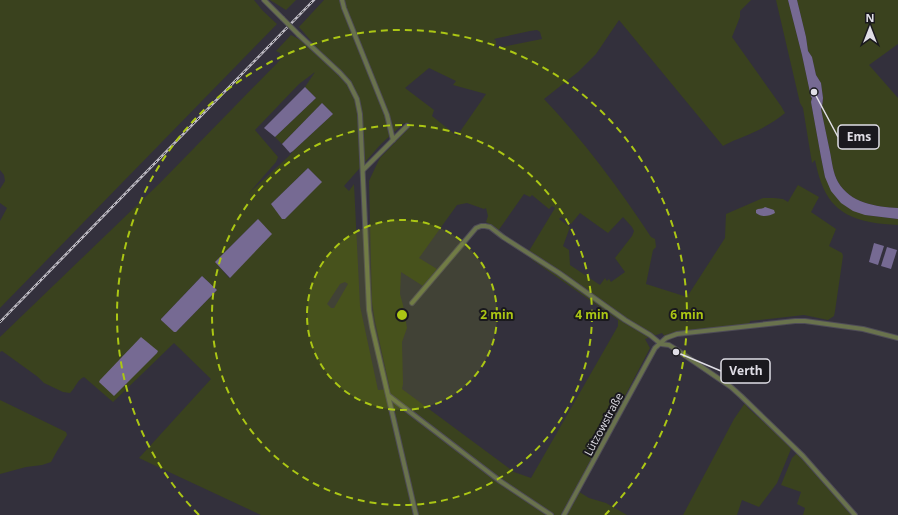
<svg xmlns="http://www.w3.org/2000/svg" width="898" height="515" font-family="'Open Sans',sans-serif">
<rect width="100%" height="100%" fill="#33303c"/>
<g fill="#3a421e" fill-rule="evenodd">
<path d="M0 0H254L263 11 277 24 0 308V221L7 208 0 203V189L5 181 4 175 0 170Z"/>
<path d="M270 0H296L286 10Z"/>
<path d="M324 0H751L740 11V17L732 37 781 106 785 113C775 121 764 128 752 133 742 138 733 140 723 146L619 20 596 54 578 72 544 99C584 141 619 188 651 237L655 239 656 247 653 250 646 284 687 297 725 238 726 214 763 198H774L783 199 788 202 798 185 819 197 811 212 836 229 829 246 842 253 843 256 835 311 834 316 828 320 804 315 750 321 749 326 666 338 662 333 645 339 650 348 576 490 589 498 606 503 627 515H261L139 458 211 379 174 343 113 402 84 377C77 380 76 387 70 393L63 392 44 383 38 377 2 351 0 352V337L160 183 281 59 280 53 276 51 291 35 318 49 299 27ZM537 30 540 32 542 39 497 48 496 46V41L494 39 498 38 530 31ZM429 68 456 81 453 85 486 94 457 136 432 116 434 110 405 88ZM315 72 305 87 316 98 275 137 282 144 322 103 333 114 293 151 289 156 249 193 276 162 278 157 255 130 299 84ZM404 123 409 124V128L380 158 375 168 369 181 372 302 375 321 390 389 378 390 360 306 354 184 349 191 344 186 381 144ZM308 168 321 181V182L285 219 271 204ZM524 194 530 197 532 195 549 209 552 206 555 208 529 251 535 255 531 259 618 320V326L531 478 514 472 402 389 403 384 402 342 407 328 403 305 400 294 401 272 423 286 437 269 419 258 457 205 467 203 484 209 486 208 488 216 486 222 496 228 498 231ZM580 213 608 233 623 217 632 227 634 231 632 236 615 258 625 272 611 282 609 279 607 281 605 278 600 285 570 265 569 250 563 246 570 227 559 219 561 217 571 224ZM258 219 230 278H229L215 262ZM202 276 217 290 176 332 161 320V319ZM345 282 348 284 334 308H331L327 304 340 284Z"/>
<path d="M776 0H788L802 55 811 97 812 98 811 102 821 157 825 177 865 215 898 219V225C889 224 879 224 870 222 833 215 822 194 815 160L812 163 803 108 800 103Z"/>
<path d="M797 0H898V44L869 65 898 98V208C876 207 850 203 838 182 833 173 832 162 830 152 827 138 824 123 821 109L822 107 823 98 821 83 816 75 812 57 808 51 806 37Z"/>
<path d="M0 400 66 432 67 435 57 451 51 462 42 465 26 467 0 474Z"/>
<path d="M745 403 748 408 789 444 791 449 777 483 759 507 742 500 737 515H683L734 419Z"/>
<path d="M797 453 823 481 852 515H803L805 508 797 504 801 492 781 485 792 458Z"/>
</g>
<g fill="#766a93">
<path d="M788 0H797L806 37 808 51 812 57 816 75 821 83 823 98 822 107 821 109C824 123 827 138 830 152 832 162 833 173 838 182 850 203 876 207 898 208V219L865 215 853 211 841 203 831 191 825 177 821 157 811 102 812 98 811 97 802 55Z"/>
<path d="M305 87 316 98 275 137 264 128Z"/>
<path d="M322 103 333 114 293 151 290 153 282 144Z"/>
<path d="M308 168 322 182 285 219H282L271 204Z"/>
<path d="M765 207 774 210 775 213C769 216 762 218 756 213V210C759 208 762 210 765 207Z"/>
<path d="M258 219 272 234 230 278 215 262Z"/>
<path d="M874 243 884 246 878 265 869 262Z"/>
<path d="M887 247 897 250 891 269 881 266Z"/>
<path d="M202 276 217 290 176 332H174L161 320V319Z"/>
<path d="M141 337 158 351 157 353 114 396 99 382 100 380Z"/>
</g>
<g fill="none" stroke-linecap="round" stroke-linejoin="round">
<g stroke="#4f4c57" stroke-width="6">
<g id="minor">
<path d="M264 0 282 18"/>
<path d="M342 0 344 8 387 115 393 140"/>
<path d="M299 35 340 73 349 83 357 99 360 114 369 310 372 327 416 515"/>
<path d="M363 170 407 126"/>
<path d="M412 303 476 228 481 226H485L490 227 503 237 559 273 625 320 650 335 661 344 669 345 677 350 731 387 741 396 803 456 855 515"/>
<path d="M389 396 500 481 551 515"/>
<path d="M564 515 655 348 666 338 677 334 795 321H805L863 329 898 338"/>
</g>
</g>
<use href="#minor" stroke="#69724d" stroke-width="4"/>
<g stroke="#c0bdc6" stroke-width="2.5">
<path id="rail" d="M0 322 314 0"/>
</g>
<use href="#rail" stroke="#1a191e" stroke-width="1" stroke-dasharray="3" stroke-linecap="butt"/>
<g stroke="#4f4c57" stroke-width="6" stroke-linecap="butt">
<path id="minor-bridge" d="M282 18 299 35"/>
</g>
<use href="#minor-bridge" stroke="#69724d" stroke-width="4"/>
</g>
<circle cx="402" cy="315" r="95" fill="#abc614" fill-opacity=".12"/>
<g fill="none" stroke="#abc614" stroke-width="2" stroke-dasharray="7 5">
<circle cx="402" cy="315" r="95"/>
<circle cx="402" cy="315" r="190"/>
<path d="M199 515A285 285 0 1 1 605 515"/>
</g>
<g text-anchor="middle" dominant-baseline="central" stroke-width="4" stroke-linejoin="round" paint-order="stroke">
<g font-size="11" fill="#e0dee6" stroke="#1a191e">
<text transform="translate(603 424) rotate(-62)">Lützowstraße</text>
</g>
</g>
<circle cx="402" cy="315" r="6" fill="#abc614" stroke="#1a191e" stroke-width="2"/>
<g font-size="12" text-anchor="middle" font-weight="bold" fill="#abc614" stroke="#1a191e" stroke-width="4" stroke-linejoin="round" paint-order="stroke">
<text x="497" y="319">2 min</text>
<text x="592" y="319">4 min</text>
<text x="687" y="319">6 min</text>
</g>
<path fill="none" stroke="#e0dee6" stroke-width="1.5" d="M814 92L838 137M676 352L721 371"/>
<g fill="#e0dee6" stroke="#1a191e" stroke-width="1.5">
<circle cx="814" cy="92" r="4"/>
<circle cx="676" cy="352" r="4"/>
</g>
<g fill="#1a191e" stroke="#e0dee6" stroke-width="1.5">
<rect x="838" y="125" width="41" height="24" rx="4"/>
<rect x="721" y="359" width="49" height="24" rx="4"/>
</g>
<g font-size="12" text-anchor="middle" font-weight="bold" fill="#e0dee6">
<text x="859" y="141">Ems</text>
<text x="746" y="375">Verth</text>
</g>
<g transform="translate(870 28)" stroke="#1a191e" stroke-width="3" paint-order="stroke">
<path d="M0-3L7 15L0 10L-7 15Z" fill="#e0dee6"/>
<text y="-6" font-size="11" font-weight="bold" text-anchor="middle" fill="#e0dee6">N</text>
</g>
</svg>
